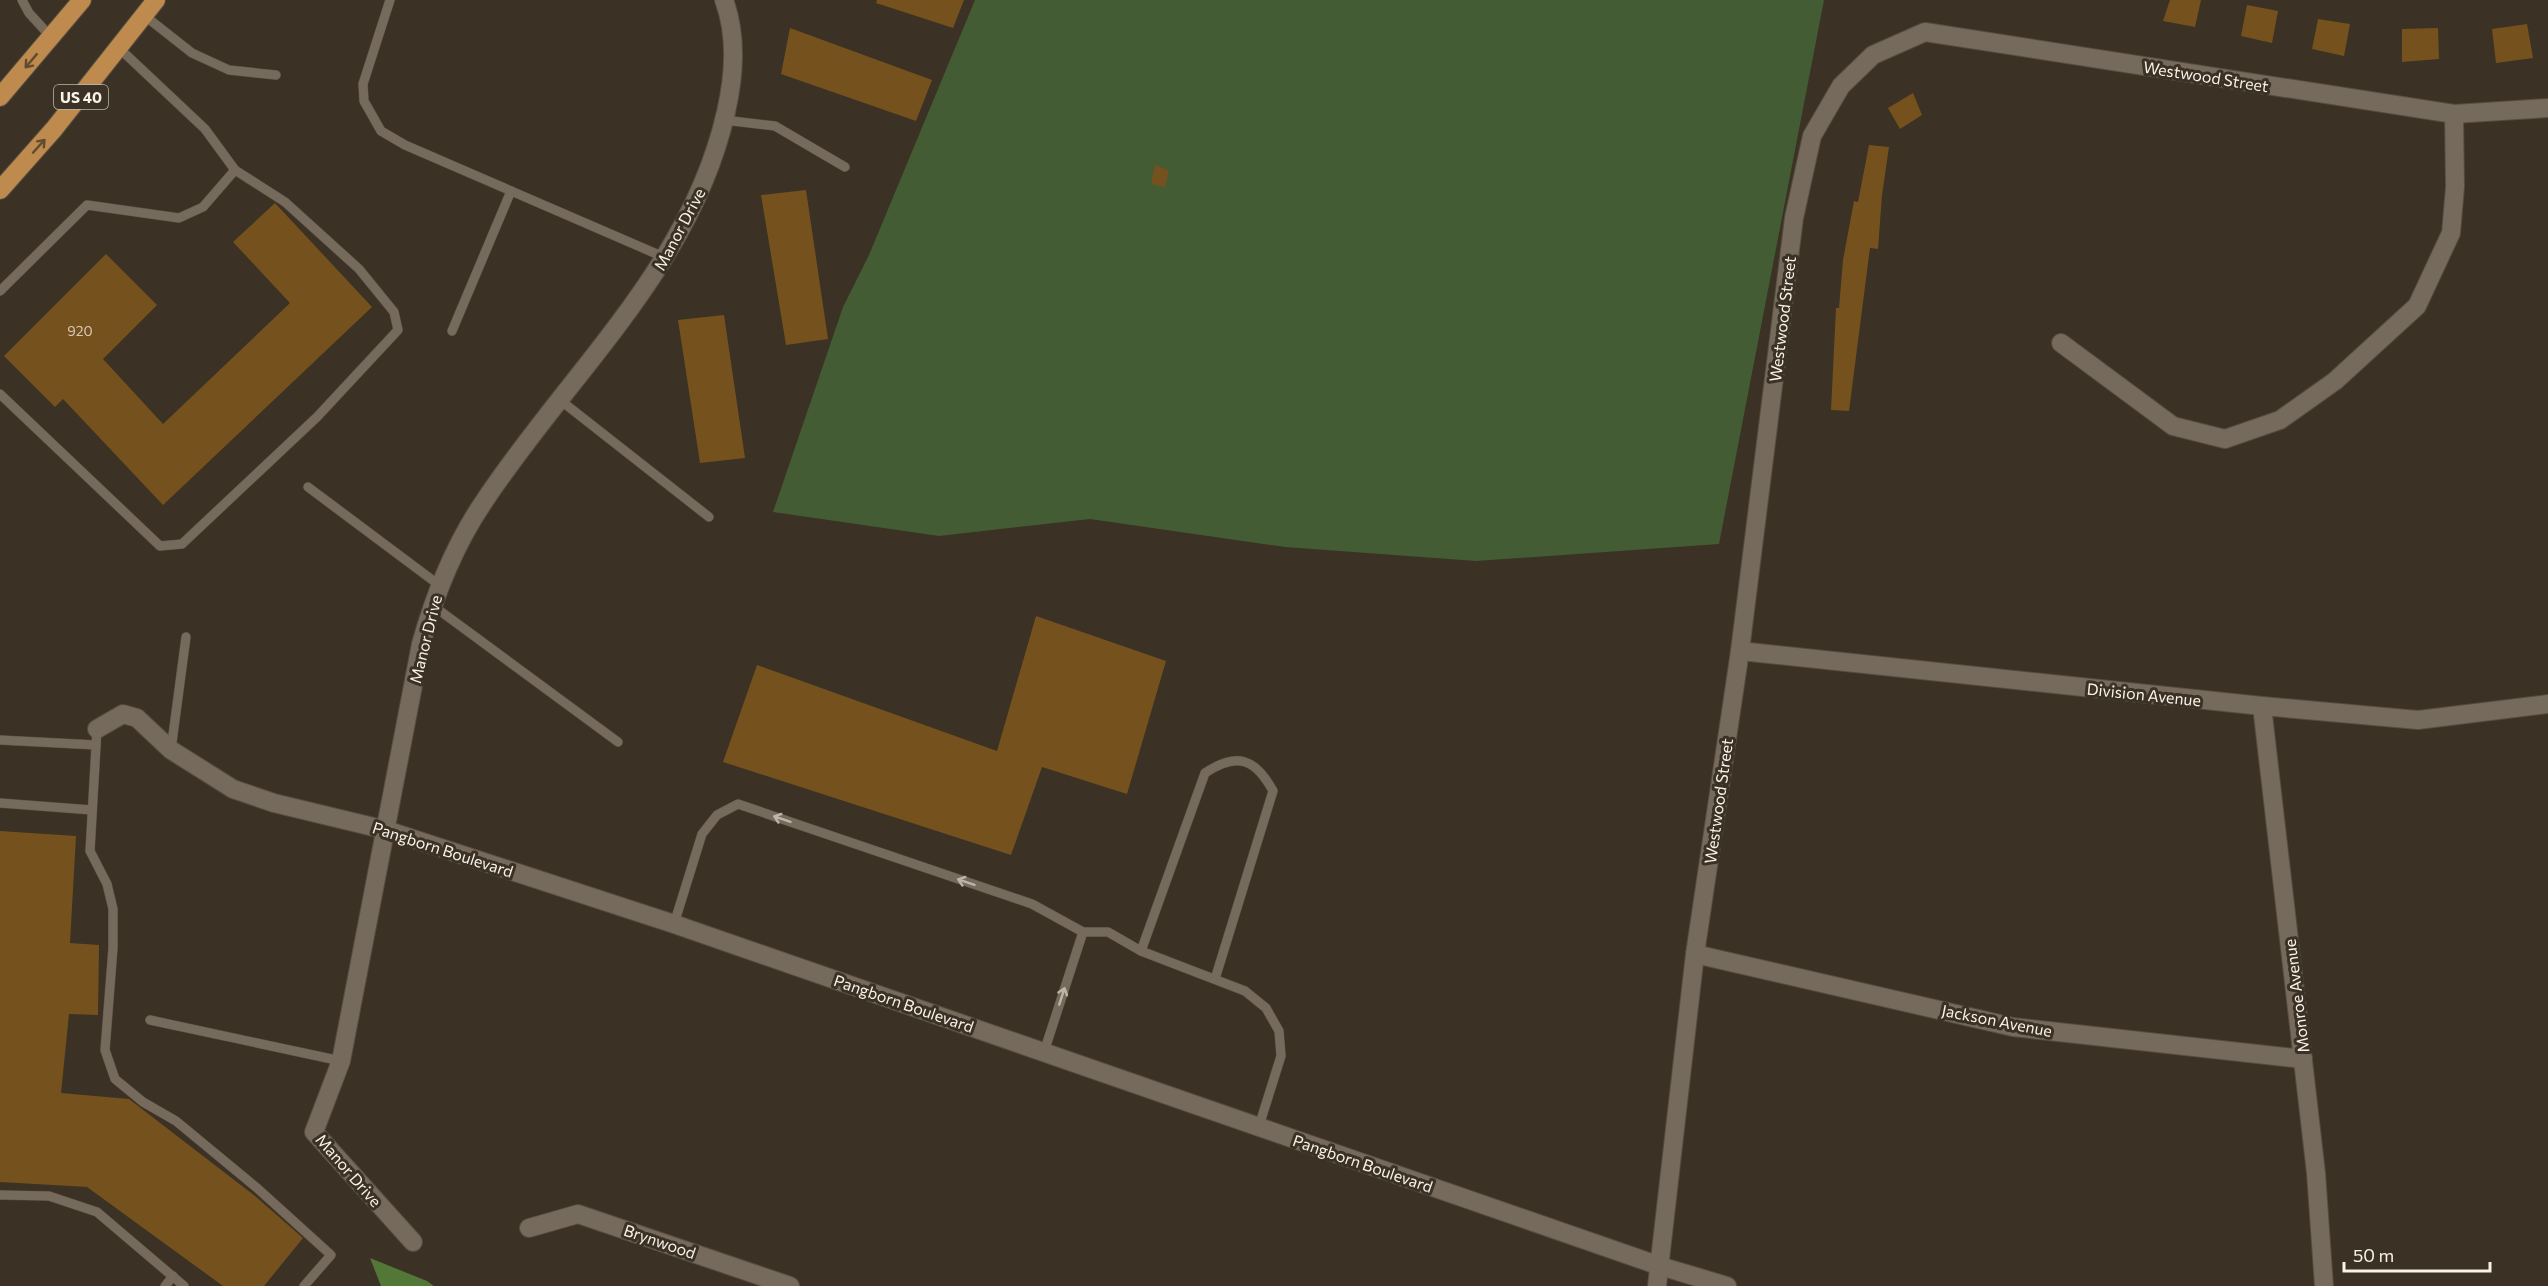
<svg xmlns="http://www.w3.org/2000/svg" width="2548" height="1286" font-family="Commissioner,sans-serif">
<rect width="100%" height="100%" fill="#3b3124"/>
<path fill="#435c33" d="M975 0H1824L1719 544 1476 561 1285 547 1090 519 939 536 773 512 843 307 869 255Z"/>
<path fill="#527736" d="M370 1258 427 1281 434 1286H381Z"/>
<g fill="#75521d">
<path d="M877 0H964L953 28 876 3Z"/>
<path d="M2170 0H2201L2195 27 2163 21Z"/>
<path d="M2247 5 2278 11 2272 43 2241 36Z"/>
<path d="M2318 19 2350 24 2344 56 2312 49Z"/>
<path d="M2527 24 2533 58 2496 63 2492 29Z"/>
<path d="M790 28 932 80 916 121 781 74Z"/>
<path d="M2438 28 2439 59 2402 62V29Z"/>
<path d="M1913 93 1922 115 1900 129 1888 108Z"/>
<path d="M1869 145 1889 147 1882 195 1878 249 1870 248 1849 411 1831 410 1836 308H1839L1843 260 1854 201 1858 202Z"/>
<path d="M1155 165 1169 170 1165 187 1151 184Z"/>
<path d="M806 190 828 339 786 345 761 195Z"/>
<path d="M275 203 372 307 163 505 63 399 55 407 4 356 106 254 157 305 103 359 163 424 290 303 233 242Z"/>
<path d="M724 315 745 458 700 463 678 320Z"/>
<path d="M1036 616 1166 661 1127 794 1042 767 1011 855 723 762 757 665 997 751Z"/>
<path d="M0 831 76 836 70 943 99 945 98 1015 69 1014 61 1093 129 1099 255 1196 303 1238 264 1286H223L87 1187 0 1182Z"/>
</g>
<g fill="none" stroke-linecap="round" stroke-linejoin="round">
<g stroke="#554d41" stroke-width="10">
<g id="lane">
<path d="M22 0 29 13 51 37"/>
<path d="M390 0 363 84 364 101 381 131 405 145 666 258"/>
<path d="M145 16 192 53 229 70 276 75"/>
<path d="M724 120 775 126 845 167"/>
<path d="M0 291 87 205 179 218 203 207 235 170"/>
<path d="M452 331 511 191"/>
<path d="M0 394 160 546 182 544 317 417 398 330 394 312 359 269 285 202 235 170 205 129 120 49"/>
<path d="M560 400 709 517"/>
<path d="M308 487 439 585"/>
<path d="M432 605 618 742"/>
<path d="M97 729 90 851 107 884 113 909V948L105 1050 115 1079 143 1102 176 1121 257 1188 331 1255 304 1286"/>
<path d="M0 740 96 745"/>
<path d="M171 750 186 637"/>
<path d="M0 803 92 810"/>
<path d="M674 924 702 834 717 815 738 804 1032 904 1083 932 1044 1052"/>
<path d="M1083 932H1108L1141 951 1245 991 1266 1008 1279 1031 1281 1056 1259 1126"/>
<path d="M1141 951 1205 773C1237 752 1255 758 1273 791L1215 979"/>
<path d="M150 1020 341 1061"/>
<path d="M0 1195 49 1196 97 1212 184 1286"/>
<path d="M165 1286 173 1276"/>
</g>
</g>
<g stroke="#554d41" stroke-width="20">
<g id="street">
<path d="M2061 343 2173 426 2225 439 2280 420 2335 381 2417 306 2451 233 2455 187 2454 114"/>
<path d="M1740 651 2262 706 2418 720 2548 704"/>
<path d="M2262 706 2316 1173 2324 1286"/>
<path d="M97 729 123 714 137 718 171 750 233 789 274 803 386 830 674 924 1660 1266 1727 1286"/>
<path d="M1695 954 2013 1027 2303 1059"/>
<path d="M529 1228 578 1214 790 1286"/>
<path d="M413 1242 314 1132 341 1061 421 644C435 594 454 546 483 503 568 374 691 268 726 112 734 77 737 35 724 0"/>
<path d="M1657 1286 1695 954 1740 651 1794 218 1812 136 1841 86 1873 55 1925 32 2454 114 2548 108"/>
</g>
</g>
<g stroke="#554d41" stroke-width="20">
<g id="primary">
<path d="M0 97 82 0"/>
<path d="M0 190 54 129 156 0"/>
</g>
</g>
<use href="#lane" stroke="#756a5b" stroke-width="9"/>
<use href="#street" stroke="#756a5b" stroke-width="18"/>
<use href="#primary" stroke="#be8a4e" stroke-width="18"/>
</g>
<defs><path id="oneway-shaft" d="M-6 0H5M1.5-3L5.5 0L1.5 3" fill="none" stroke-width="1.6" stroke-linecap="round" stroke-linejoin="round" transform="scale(1.5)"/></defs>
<g stroke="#624c31">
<use href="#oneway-shaft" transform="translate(31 61) rotate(130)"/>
<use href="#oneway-shaft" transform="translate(39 146) rotate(-48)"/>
</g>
<g stroke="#bdb5a9">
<use href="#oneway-shaft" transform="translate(782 819) rotate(-161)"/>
<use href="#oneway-shaft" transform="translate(966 882) rotate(-161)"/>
<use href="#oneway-shaft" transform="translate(1062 996) rotate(-72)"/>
</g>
<g text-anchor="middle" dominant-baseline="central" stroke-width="6" stroke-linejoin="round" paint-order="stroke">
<g font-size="14" fill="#d7cab6">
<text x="80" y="330">920</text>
</g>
<rect fill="#3b3124" stroke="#bfb8ae" stroke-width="1.5" x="54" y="85" width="54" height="24" rx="4.5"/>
<g font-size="15" font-weight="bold" fill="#f8f2e9">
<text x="81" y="97">US 40</text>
</g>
<g font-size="16" fill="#f8f2e9" stroke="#3b3124">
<text transform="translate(2206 76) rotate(9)">Westwood Street</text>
<text transform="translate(679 229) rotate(-62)">Manor Drive</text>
<text transform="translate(1782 319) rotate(-83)">Westwood Street</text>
<text transform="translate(425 639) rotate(-76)">Manor Drive</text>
<text transform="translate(2144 694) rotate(6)">Division Avenue</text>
<text transform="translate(1718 801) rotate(-82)">Westwood Street</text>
<text transform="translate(443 849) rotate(18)">Pangborn Boulevard</text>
<text transform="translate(2296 996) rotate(-97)">Monroe Avenue</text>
<text transform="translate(904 1003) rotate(19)">Pangborn Boulevard</text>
<text transform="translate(1997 1020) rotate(11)">Jackson Avenue</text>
<text transform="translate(1363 1163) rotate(19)">Pangborn Boulevard</text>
<text transform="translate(349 1170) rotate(49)">Manor Drive</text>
<text transform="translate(660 1241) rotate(19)">Brynwood</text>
</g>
</g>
<path d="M2344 1262v9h146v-9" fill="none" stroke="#f8f2e9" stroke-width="3"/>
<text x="2353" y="1262" font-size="18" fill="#f8f2e9" stroke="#3b3124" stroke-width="4.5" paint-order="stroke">50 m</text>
</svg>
